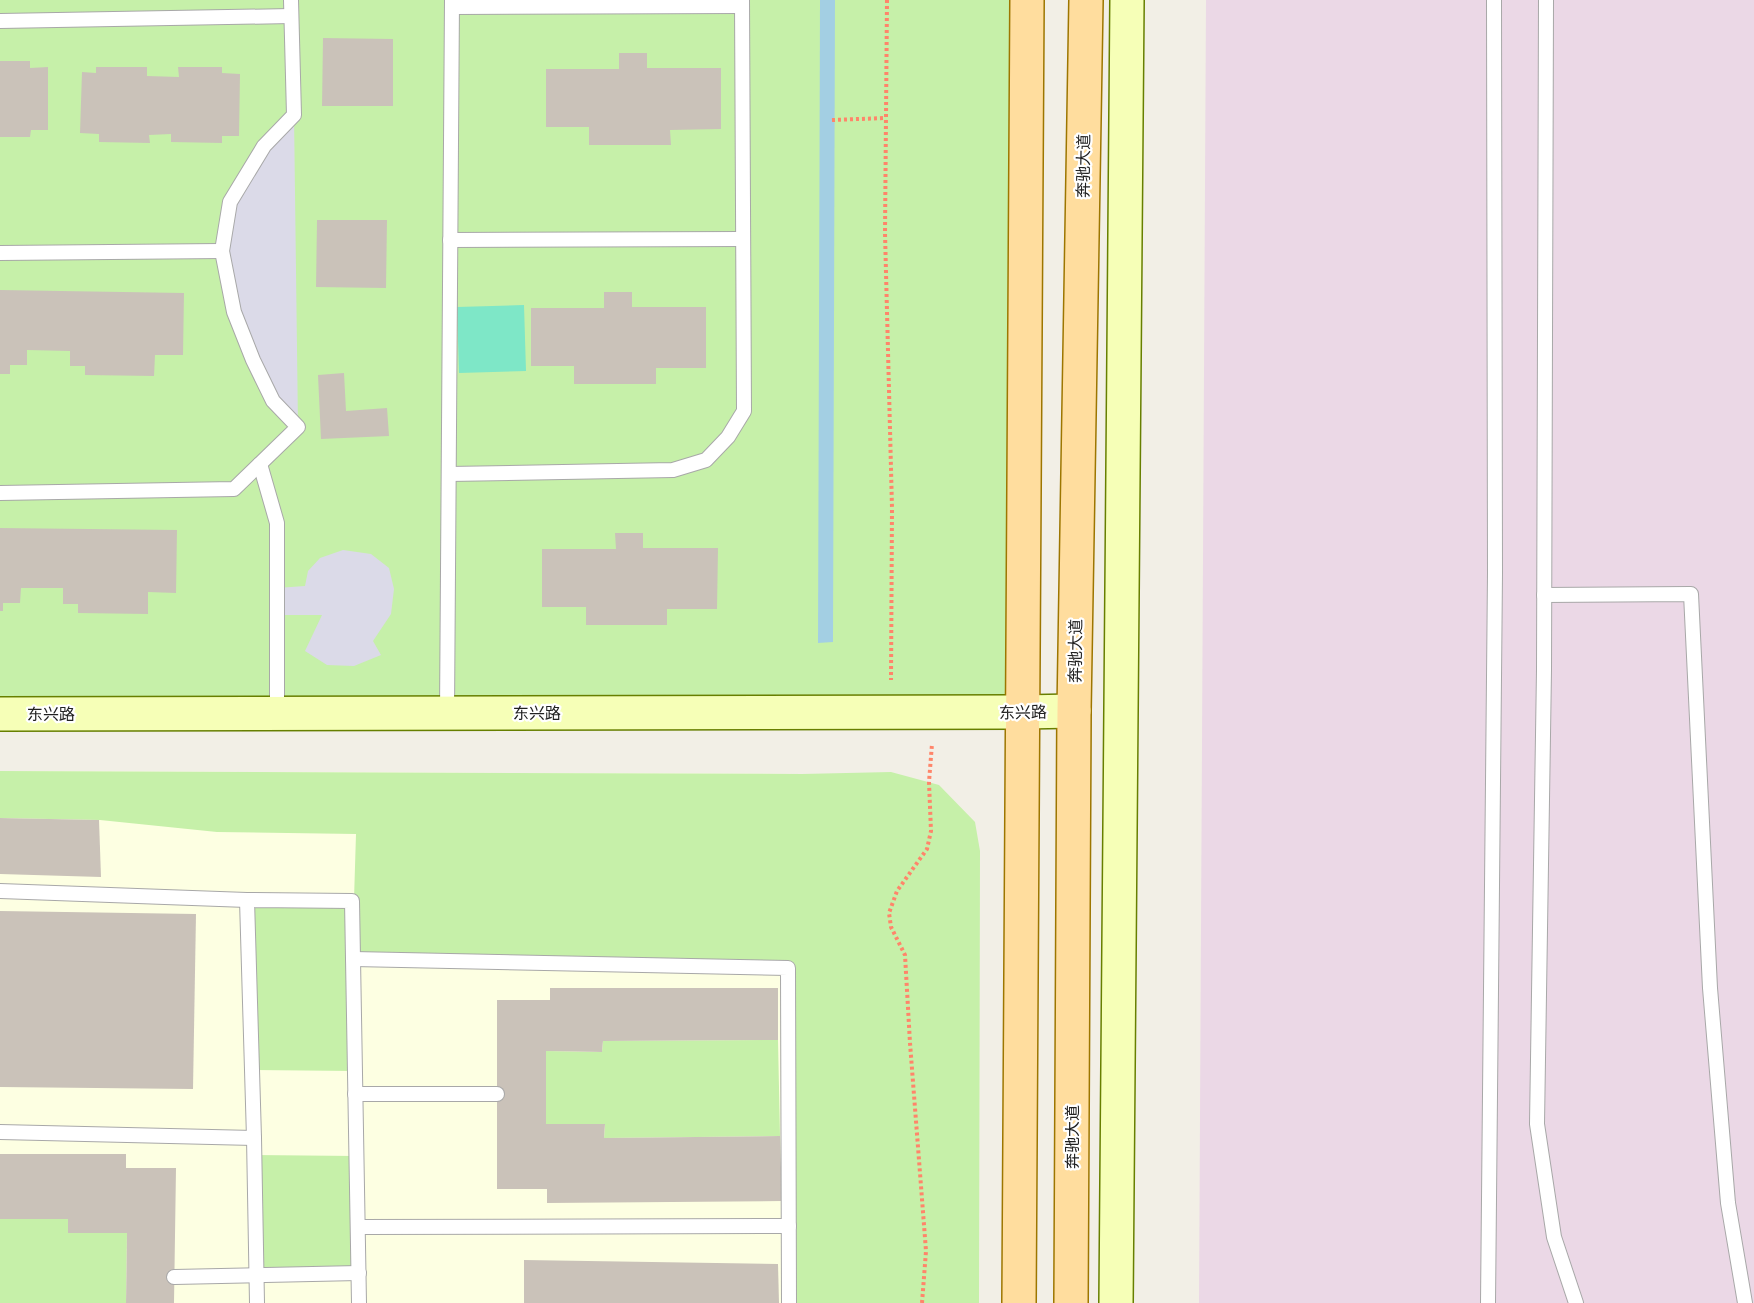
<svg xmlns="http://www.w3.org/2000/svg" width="1754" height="1303" font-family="'Noto Sans','Noto Sans SC',sans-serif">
<rect width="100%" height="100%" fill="#f2efe6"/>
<path fill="#ebd8e6" d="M1206 0H1754V1303H1199Z"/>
<path fill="#fdffe2" d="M0 771 802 774 807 1303H0Z"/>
<g fill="#c6f0a9">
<path d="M0 0H1027L1023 712 0 714Z"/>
<path d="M0 771 802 774 891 772 939 785 975 822 980 851 979 1303H789L787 968 353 959 354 1071 252 1070 247 900 352 901 353 932 356 834 217 832 100 820 0 818Z"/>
<path d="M778 1040 780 1136 604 1138 605 1125 546 1124V1051L602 1052 603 1041Z"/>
<path d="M254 1155 356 1156 359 1273 256 1275Z"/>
<path d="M0 1219H68L127 1233 126 1303H0Z"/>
</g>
<path fill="#7ee7c7" d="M524 305 526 371 459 373 457 307Z"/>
<g fill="#dbdae8">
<path d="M294 115 298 427 253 360 222 251 230 202Z"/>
<path d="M343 550 371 554 389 568 394 589 391 614 373 641 381 655 354 666 327 665 305 651 322 615H277V588L305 586 308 571 320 558Z"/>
</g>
<path fill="#a3cfe3" d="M820 0H835L833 642 818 643Z"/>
<g fill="#cac2b9">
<path d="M323 38 393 39V106H322Z"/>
<path d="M619 53H647V68H721V129L670 130 671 145H589V127H546V69H619Z"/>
<path d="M0 61H30V68L48 67V130H31L30 137H0Z"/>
<path d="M96 67H147V76L179 77 178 67H222V73L240 74 239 136H222V143L171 142V134L149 135 150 143 99 142V134L80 133 82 72 96 73Z"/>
<path d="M317 220H387L386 288 316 287Z"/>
<path d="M0 290 184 293 183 355H155L154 376 85 375V366H70V351L27 350V365H10V374H0Z"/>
<path d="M604 292H632V307H706V368H656V384H574V366H531V308H604Z"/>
<path d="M344 373 346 411 387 408 389 436 321 439 318 375Z"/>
<path d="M0 528 177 530 176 593 148 592V614L78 613V604H63V588H21L20 603H3V611H0Z"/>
<path d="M615 533H643V548H718L717 609H667V625H586V607H542V549H616Z"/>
<path d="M0 818 99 820 101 877 0 874Z"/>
<path d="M0 911 196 914 193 1089 0 1087Z"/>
<path d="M550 988H778V1040L603 1041 602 1052 546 1051V1124H605L604 1138 780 1136 782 1201 547 1203V1189H497V1000H550Z"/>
<path d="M0 1154H126V1168H176L174 1303H126L127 1233H68V1219H0Z"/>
<path d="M524 1260 778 1264 779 1303H524Z"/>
</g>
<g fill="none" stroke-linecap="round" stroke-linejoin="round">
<g stroke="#a8a8a8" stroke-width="16">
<g id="lane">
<path d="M1546 0 1544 670 1537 1124 1554 1237 1576 1303"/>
<path d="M452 7 742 6"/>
<path d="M0 21 291 16"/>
<path d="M450 240 743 239"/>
<path d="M0 253 222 251"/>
<path d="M260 464 277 523V714"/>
<path d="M449 474 673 470 706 460 728 437 744 411 742 0"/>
<path d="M0 493 234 489 298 427 273 401 253 360 234 312 222 251 230 202 264 146 294 115 291 0"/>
<path d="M1544 595 1691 594 1710 988 1728 1203 1745 1303"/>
<path d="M447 713 452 0"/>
<path d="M0 891 247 900"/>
<path d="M353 959 788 968 789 1303"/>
<path d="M355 1094H497"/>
<path d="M0 1132 254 1138"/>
<path d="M358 1227 789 1226"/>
<path d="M174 1277 359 1273"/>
<path d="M257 1303 254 1138 247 900 352 901 359 1303"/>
<path d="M1488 1303 1495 573 1494 0"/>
</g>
</g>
<g stroke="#677f00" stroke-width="36">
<g id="secondary">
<path d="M0 714 1023 712 1074 711"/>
<path d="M1116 1303 1127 0"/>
</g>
</g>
<g stroke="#9d7600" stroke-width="36">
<g id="primary">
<path d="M1019 1303 1027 0"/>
<path d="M1071 1303 1074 711 1086 0"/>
</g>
</g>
<g stroke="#ff856a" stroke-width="4" stroke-dasharray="3 3" stroke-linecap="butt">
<path d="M887 0 885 233 892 508 891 680"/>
<path d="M832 120 886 118"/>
<path d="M922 1303 926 1251 910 1043 905 955 891 927 889 913 897 891 927 849 931 831 929 782 932 744"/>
</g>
<use href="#lane" stroke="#fff" stroke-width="14"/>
<use href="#secondary" stroke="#f6ffb7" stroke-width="33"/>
<use href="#primary" stroke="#ffdd9e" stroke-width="33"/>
</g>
<g text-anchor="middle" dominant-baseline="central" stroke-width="4.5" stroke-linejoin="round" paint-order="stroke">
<g font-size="16" fill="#212121" stroke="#fff">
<text transform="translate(1083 166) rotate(-89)">奔驰大道</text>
<text transform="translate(1075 651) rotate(-89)">奔驰大道</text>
<text transform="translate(1023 712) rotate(-1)">东兴路</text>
<text x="537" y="713">东兴路</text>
<text x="51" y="714">东兴路</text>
<text transform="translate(1072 1137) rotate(-90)">奔驰大道</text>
</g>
</g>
</svg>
